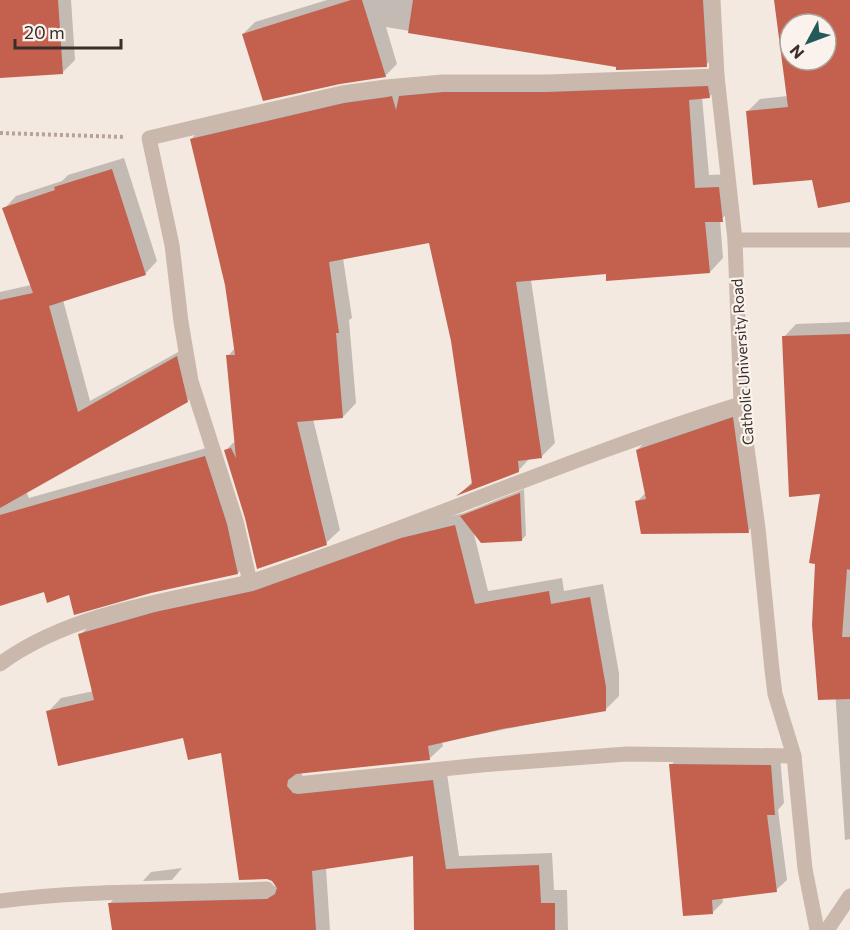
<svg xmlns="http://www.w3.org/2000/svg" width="850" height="930" font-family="Commissioner,sans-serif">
<rect width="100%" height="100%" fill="#f3e9e0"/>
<g fill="#0003" fill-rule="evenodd">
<path d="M0 0H71L75 60 62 73 0 77Z"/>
<path d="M327 0H717L718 53 706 65 618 66 386 27 397 64 385 76 243 34 255 22Z"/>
<path d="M776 0H850V201L814 178 747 112 760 99 788 96ZM790 24H826V60H790Z"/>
<path d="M723 83 709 97H702L709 175 733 174 736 206 720 220 723 258 710 272 607 273 531 280 555 443 541 457 530 458 518 471 462 492 473 481 453 341 430 241 343 258 352 318 349 320 356 403 343 417 313 419 340 530 326 543 247 518 225 451 236 440 228 356 235 348 226 285 191 139 205 125 359 90Z"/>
<path d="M124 158 157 261 145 274 63 300 90 401 189 346 199 389 187 401 26 491 29 498 217 445 250 561 238 573 70 593 45 590 0 605V292L31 285 4 209 16 196 62 181 68 175Z"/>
<path d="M850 322V839L845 840 822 493 784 337 796 324Z"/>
<path d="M747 403 763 517 748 531 637 502 646 492 637 450 652 435Z"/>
<path d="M524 489 526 535 522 540 473 530 488 591 562 578 564 591 603 584 619 673V696L606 709 442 742 443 746 429 759 301 772 303 777 446 767 459 856 552 853 554 890H567L568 930H416L415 854 326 868 330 930H113L110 903 123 890 277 886V884L268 878 222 751 184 736 48 712 61 698 94 691 80 635 94 621 416 525 464 513Z"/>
<path d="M681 755 780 756 784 803 778 810 787 880 776 890 722 897 723 902 713 912 671 765Z"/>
<path d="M182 868 172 880 143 881 151 872Z"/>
</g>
<g fill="#c3614e" fill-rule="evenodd">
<path d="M0 0H58L63 74 0 78Z"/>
<path d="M351 0H362L386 77 340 84 263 101 242 34Z"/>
<path d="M413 0H703L707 67 616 70V67L408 33Z"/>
<path d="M774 0H850V202L818 208 812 180 753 185 746 111 788 107ZM790 24H826V60H790Z"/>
<path d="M708 86 710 98 689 100 695 188 719 187 723 222H705L710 273 606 281V274L516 282 542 458 518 461 519 472 456 496 472 484 451 341 429 243 329 262 339 333H336L343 418 297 422 327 545 257 569 245 518 224 450 231 448 236 458 226 355H235L225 285 190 139 344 103 387 97 392 96 396 110 399 96 443 92H547Z"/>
<path d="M112 169 146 275 49 306 78 412 177 356 188 402 0 508V300L33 293 2 208 55 190 54 187Z"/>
<path d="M850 334V570L847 569 842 637H850V699L818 700 812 625 815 564 809 563 820 494 789 497 782 336Z"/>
<path d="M733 417 749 533 641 534 635 501 646 499 636 450Z"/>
<path d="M205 456 227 524 238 574 151 593 74 615 69 595 47 603 44 592 0 606V515Z"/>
<path d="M520 493 522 541 481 543 460 516Z"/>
<path d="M455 525 475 604 549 591 551 604 590 597 606 687V711L502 729 428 746 430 760 296 774 288 780 287 786 293 793 298 794 433 780 446 869 539 865 541 903H555V930H414L413 856 312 871 316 930H112L108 903 267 899 275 894 277 888 272 881 267 879 239 880 221 753 188 760 183 738 58 766 46 711 94 700 78 634 155 612 253 591 401 538Z"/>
<path d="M669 764 771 765 775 815H767L777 892 712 900 713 914 683 916Z"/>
</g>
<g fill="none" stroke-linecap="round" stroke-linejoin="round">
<path stroke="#b7a296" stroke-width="4" stroke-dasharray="3 3" stroke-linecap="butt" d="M0 133 125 137"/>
<g stroke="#cbb8ac" stroke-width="15">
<path d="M713 0 717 76 735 240 741 404 758 528 772 670 775 694 794 756 805 869 817 930"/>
<path d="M735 240H850"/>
<path d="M250 582C415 527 575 455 741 404"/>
<path d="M0 664C69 613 168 600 250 582L236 521 191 381 181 322 172 245 149 138 342 93 386 87 443 82H547L717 76"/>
<path d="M297 784 481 765 627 754 794 756"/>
<path d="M0 901C89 889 178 893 267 889"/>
<path d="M827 930 850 896"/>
</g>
</g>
<g text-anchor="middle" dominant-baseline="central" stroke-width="4.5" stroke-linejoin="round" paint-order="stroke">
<g font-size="15" fill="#392e2b" stroke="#faf3ed">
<text transform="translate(742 362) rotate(-94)">Catholic University Road</text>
</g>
</g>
<g transform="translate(808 42) rotate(229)"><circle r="28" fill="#faf3ed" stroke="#ada49f" stroke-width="1.5"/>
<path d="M0-4.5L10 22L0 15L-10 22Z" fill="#215a59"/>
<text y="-9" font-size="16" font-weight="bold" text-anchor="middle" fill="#392e2b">N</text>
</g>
<path d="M15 39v9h106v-9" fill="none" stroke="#392e2b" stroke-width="3"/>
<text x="24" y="39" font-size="18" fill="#392e2b" stroke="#faf3ed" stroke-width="4.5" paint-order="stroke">20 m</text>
</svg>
